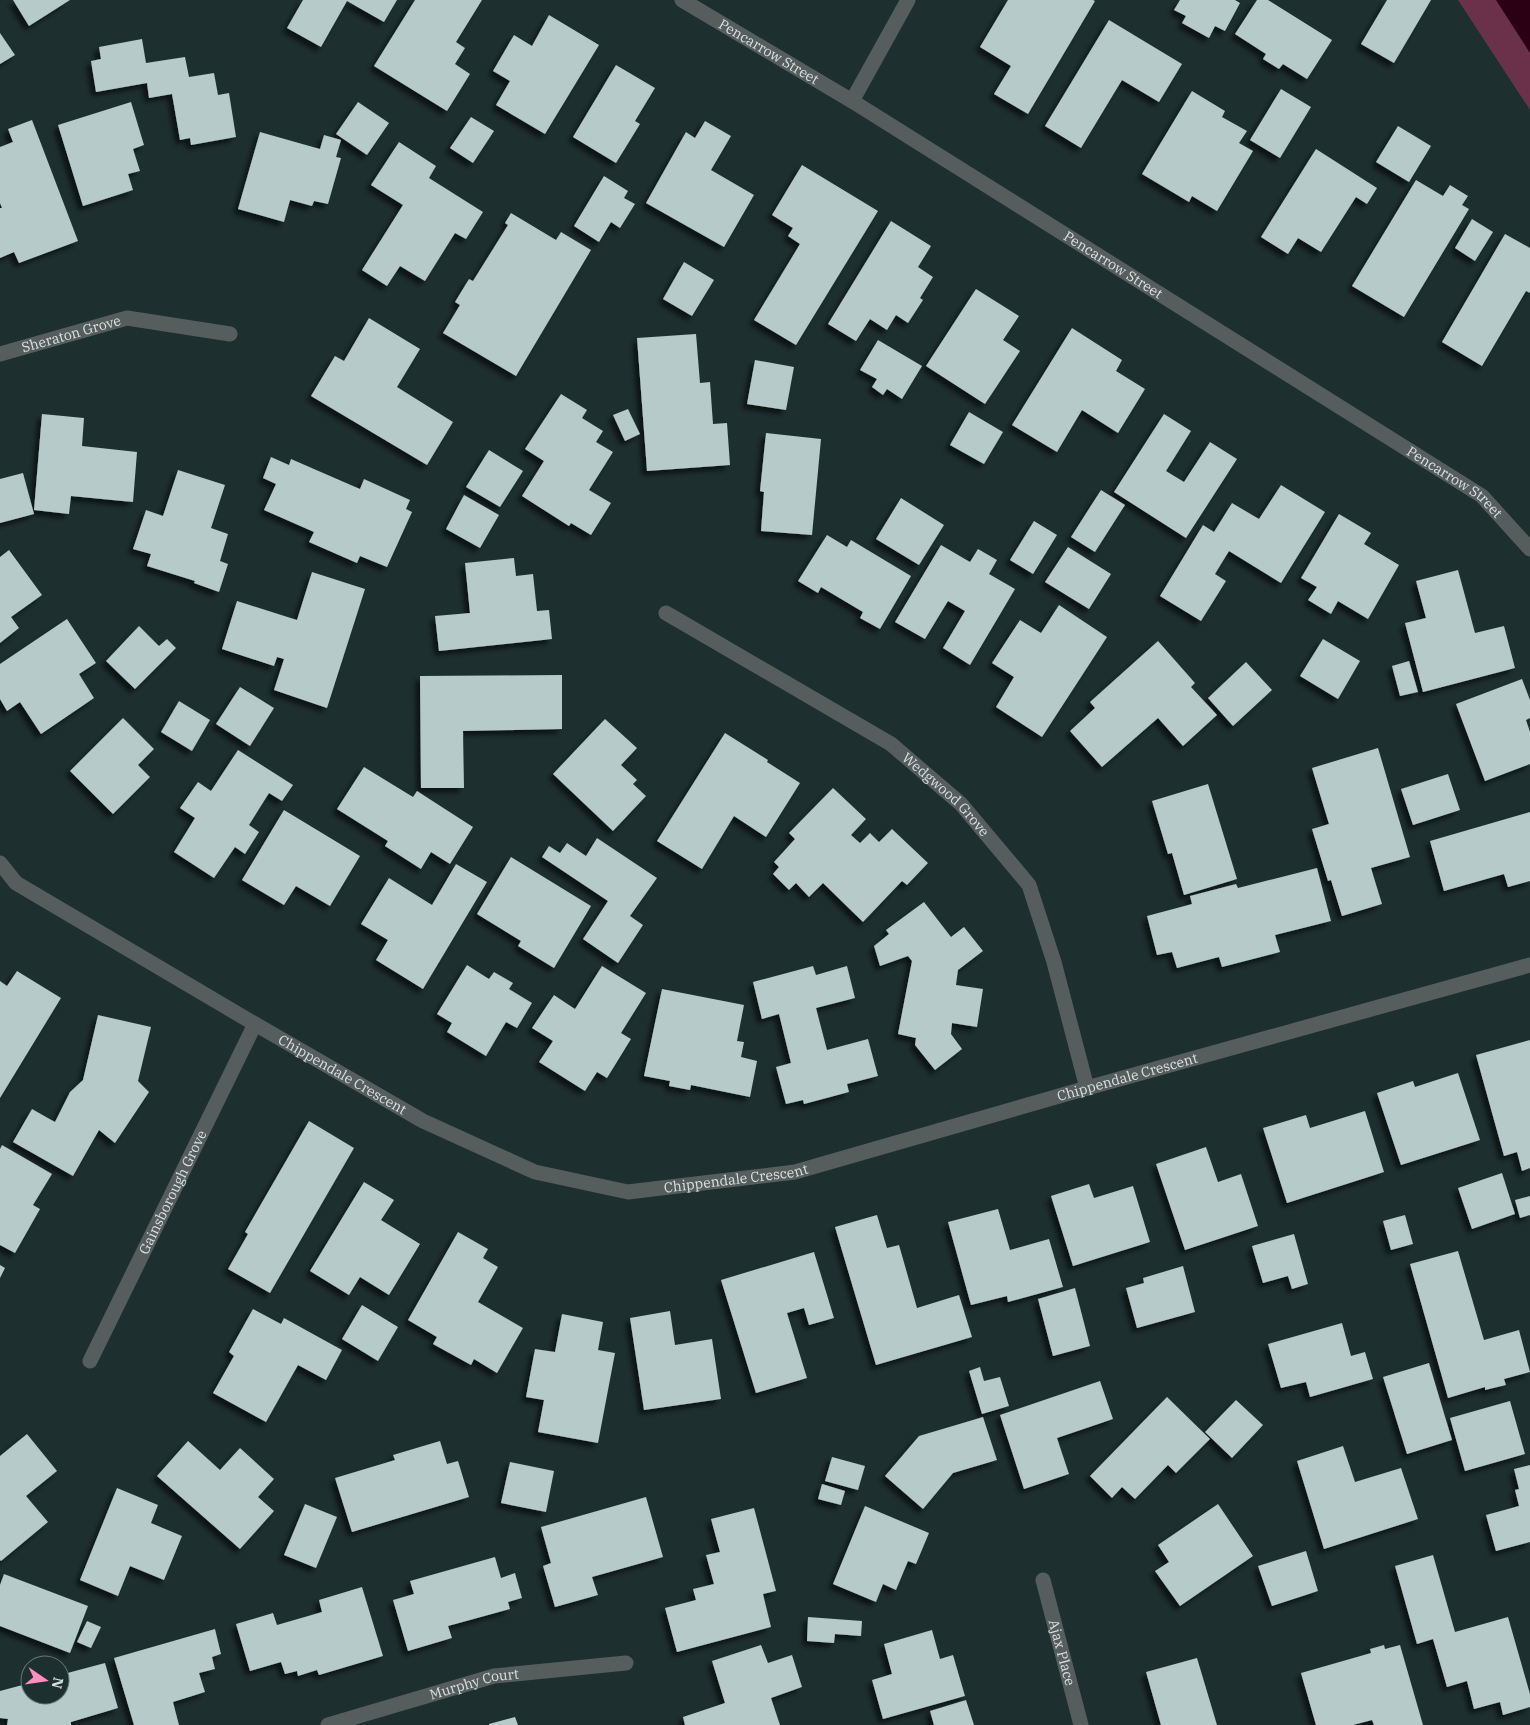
<svg xmlns="http://www.w3.org/2000/svg" width="1530" height="1725" font-family="'IBM Plex Serif',serif">
<defs>
<filter id="shadow"><feDropShadow dx="-4.5" dy="4.5" stdDeviation="2.5" flood-color="#0009"/></filter>
</defs>
<rect width="100%" height="100%" fill="#1e2f2f"/>
<path fill="#6c314a" d="M1458 0H1530V110Z"/>
<path fill="#2b0015" d="M1496 0H1530V53Z"/>
<g fill="#b5cac9" filter="url(#shadow)">
<path d="M13 0H70L29 26Z"/>
<path d="M303 0H397L384 22 347 1 321 47 287 28Z"/>
<path d="M415 0H482L456 42 465 48 455 64 470 74 447 111 374 66Z"/>
<path d="M1008 0H1093L1095 1 1028 114 994 94 1011 66 980 47Z"/>
<path d="M1180 0H1235L1240 3 1225 31 1215 26 1209 38 1182 23 1186 16 1174 10Z"/>
<path d="M1257 0H1268L1332 40 1307 79 1283 64 1279 69 1263 59 1266 54 1235 34Z"/>
<path d="M1387 0H1431L1394 63 1361 44Z"/>
<path d="M549 15 599 45 545 134 496 105 510 81 493 71 514 35 532 46Z"/>
<path d="M1109 20 1182 64 1159 102 1122 80 1081 148 1045 126Z"/>
<path d="M0 33 15 55 0 64Z"/>
<path d="M142 39 146 63 185 57 189 77 214 73 218 95 229 93 236 137 191 145 190 138 180 140 172 94 149 98 147 83 96 92 91 61 101 59 99 47Z"/>
<path d="M616 65 655 88 635 121 640 124 616 163 573 137Z"/>
<path d="M1281 89 1311 107 1280 158 1250 140Z"/>
<path d="M1192 91 1225 111 1222 117 1247 131 1239 143 1253 151 1217 211 1192 196 1189 202 1142 174Z"/>
<path d="M131 102 144 145 133 149 140 171 128 174 133 190 83 206 58 125Z"/>
<path d="M358 102 389 123 367 155 336 134Z"/>
<path d="M471 117 494 131 473 163 450 148Z"/>
<path d="M32 120 78 241 19 263 14 252 0 258V208H2L0 203V147L13 142 8 129Z"/>
<path d="M705 121 731 136 711 170 754 195 724 247 646 203 686 132 695 138Z"/>
<path d="M1398 126 1431 146 1409 182 1376 162Z"/>
<path d="M260 132 320 149 324 135 341 140 336 157 341 158 328 204 314 201 312 206 290 200 284 222 238 209Z"/>
<path d="M399 142 436 166 429 178 483 212 466 239 455 233 425 281 400 266 387 286 362 270 403 205 371 185Z"/>
<path d="M1316 149 1377 188 1367 204 1356 197 1321 252 1298 238 1288 254 1261 237Z"/>
<path d="M802 165 878 211 796 345 754 320 800 244 788 236 793 228 772 215Z"/>
<path d="M604 176 628 191 624 198 635 204 620 228 611 222 599 242 574 226Z"/>
<path d="M1416 180 1443 196 1450 185 1468 196 1462 205 1469 209 1404 317 1352 286Z"/>
<path d="M511 213 556 240 561 232 591 250 516 376 443 333 460 305 455 302 469 279 473 281 508 225 505 223Z"/>
<path d="M1472 219 1493 232 1475 261 1455 248Z"/>
<path d="M891 221 931 246 918 267 933 277 920 298 923 300 908 323 896 315 887 330 870 319 856 341 828 324Z"/>
<path d="M1505 234 1530 248V293L1526 291 1482 366 1442 342Z"/>
<path d="M684 262 714 280 692 316 663 299Z"/>
<path d="M976 289 1019 316 1003 340 1020 351 985 404 926 366Z"/>
<path d="M369 318 420 349 397 387 453 422 427 465 311 396 335 356 344 361Z"/>
<path d="M1072 328 1122 360 1116 371 1145 389 1118 433 1082 410 1057 452 1012 425Z"/>
<path d="M696 334 700 383 710 382 713 424 727 423 730 465 647 471 637 338Z"/>
<path d="M878 340 922 366 902 399 887 389 883 395 872 387 877 379 860 370Z"/>
<path d="M755 360 794 367 786 410 747 404Z"/>
<path d="M561 394 587 410 582 418 603 431 596 442 613 452 589 490 611 503 591 535 571 523 569 526 522 496 544 461 525 449Z"/>
<path d="M628 409 640 434 625 441 613 415Z"/>
<path d="M969 412 1003 432 984 464 950 445Z"/>
<path d="M42 414 84 418 82 446 137 452 133 502 71 496 69 514 34 510Z"/>
<path d="M1164 414 1191 431 1166 471 1184 482 1210 442 1237 459 1186 538 1114 492Z"/>
<path d="M766 433 821 439 812 535 761 531 764 492 760 491Z"/>
<path d="M489 450 523 471 500 507 466 487Z"/>
<path d="M271 457 289 465 291 459 360 489 364 479 410 500 406 509 412 512 387 567 360 556 357 563 309 542 314 532 264 510 276 484 263 478Z"/>
<path d="M178 470 225 485 211 528 228 534 220 561 228 564 219 592 194 583 195 581 147 566 151 554 133 549 146 510 163 516Z"/>
<path d="M23 473 34 514 0 523V479Z"/>
<path d="M1281 485 1325 512 1281 583 1229 551 1215 574 1226 581 1201 621 1160 596 1203 525 1214 532 1232 503 1259 519Z"/>
<path d="M1101 490 1125 505 1095 552 1071 537Z"/>
<path d="M464 495 499 515 480 548 446 529Z"/>
<path d="M901 498 944 525 919 565 876 539Z"/>
<path d="M1339 514 1371 533 1364 544 1399 565 1368 619 1338 601 1331 614 1308 600 1317 587 1301 578Z"/>
<path d="M1034 521 1057 535 1033 574 1010 560Z"/>
<path d="M827 535 847 547 851 540 911 576 880 629 860 618 863 612 821 587 818 593 798 581Z"/>
<path d="M941 545 970 562 978 549 997 560 989 574 1015 589 970 665 943 648 965 611 948 601 925 639 895 622Z"/>
<path d="M1068 547 1111 574 1089 609 1045 582Z"/>
<path d="M9 550 42 595 11 617 19 628 0 643V557Z"/>
<path d="M514 558 516 576 533 574 537 611 549 610 552 639 439 651 435 616 470 613 465 563Z"/>
<path d="M1458 570 1475 633 1504 626 1515 668 1423 692 1405 623 1426 618 1416 581Z"/>
<path d="M312 572 365 589 327 708 274 690 284 659 277 657 274 666 222 649 237 601 297 620Z"/>
<path d="M1059 605 1107 637 1042 737 996 707 1014 677 992 663 1020 620 1041 633Z"/>
<path d="M67 619 96 663 79 674 94 698 41 734 20 702 7 711 0 699V664Z"/>
<path d="M139 626 159 646 167 639 176 648 135 689 106 661Z"/>
<path d="M1323 639 1360 661 1338 699 1300 676Z"/>
<path d="M1158 641 1195 683 1191 687 1217 715 1183 746 1158 718 1102 767 1070 731 1095 708 1090 702Z"/>
<path d="M1409 661 1418 692 1400 696 1392 666Z"/>
<path d="M1246 662 1272 690 1233 726 1208 698Z"/>
<path d="M562 675V729L463 731 464 788H421L420 676Z"/>
<path d="M1522 679 1530 700V718L1526 720 1530 732V764L1485 781 1456 704Z"/>
<path d="M240 687 274 708 250 746 216 724Z"/>
<path d="M179 701 210 720 192 751 161 732Z"/>
<path d="M123 718 154 749 138 765 150 777 113 814 70 771Z"/>
<path d="M605 719 637 748 621 765 637 780 633 784 646 796 613 831 553 774Z"/>
<path d="M725 733 768 760 767 762 800 783 766 837 734 816 702 869 657 841Z"/>
<path d="M1378 748 1410 857 1371 868 1382 904 1342 916 1331 880 1328 881 1312 829 1329 824 1312 768Z"/>
<path d="M238 750 293 785 282 801 269 793 249 825 259 832 245 854 235 847 214 878 174 852 195 818 180 808 198 782 211 791Z"/>
<path d="M364 767 413 797 417 791 473 827 450 864 431 852 421 869 385 846 388 841 337 809Z"/>
<path d="M1448 774 1460 810 1413 825 1401 789Z"/>
<path d="M1208 784 1237 879 1184 895 1172 853 1168 854 1152 801Z"/>
<path d="M833 788 866 819 851 835 860 843 870 833 879 842 892 829 928 863 907 885 902 881 863 922 823 883 809 897 796 883 789 890 773 874 779 867 774 862 795 839 789 833Z"/>
<path d="M284 810 360 856 330 906 296 886 284 905 242 880Z"/>
<path d="M1530 812V881L1508 887 1504 874 1444 891 1430 841Z"/>
<path d="M597 838 657 878 630 916 643 925 618 963 583 939 608 901 542 857 549 846 560 853 567 843 586 856Z"/>
<path d="M511 857 591 906 554 968 518 946 521 941 477 914Z"/>
<path d="M456 864 487 882 423 989 376 960 388 940 361 924 389 878 432 905Z"/>
<path d="M1317 868 1331 921 1275 935 1280 952 1222 967 1219 957 1177 968 1172 952 1157 955 1147 916 1192 904 1190 896 1236 884 1238 888Z"/>
<path d="M924 902 951 937 964 927 983 951 958 970 956 985 983 989 977 1027 952 1023 951 1034 962 1049 935 1070 915 1045 916 1038 898 1034 912 961 908 956 880 966 874 946 889 934 886 930Z"/>
<path d="M467 965 489 979 494 972 513 983 509 989 532 1003 517 1028 506 1022 486 1056 447 1032 452 1023 437 1014Z"/>
<path d="M602 966 646 993 621 1033 631 1039 607 1078 597 1072 585 1091 539 1062 553 1041 532 1028 554 995 575 1009Z"/>
<path d="M813 966 816 975 847 966 855 998 816 1008 827 1050 868 1039 878 1076 847 1084 849 1092 804 1104 803 1100 786 1104 776 1067 791 1063 779 1014 762 1019 753 982Z"/>
<path d="M17 971 61 998 0 1098V981L7 986Z"/>
<path d="M662 989 744 1005 737 1041 744 1042 741 1057 757 1061 750 1097 691 1085 690 1090 669 1086 670 1081 644 1076Z"/>
<path d="M98 1015 151 1027 138 1081 149 1092 115 1143 99 1130 73 1176 13 1142 32 1109 55 1122 70 1092 83 1080Z"/>
<path d="M1530 1040V1168L1522 1171 1517 1152 1504 1156 1476 1055Z"/>
<path d="M1458 1073 1480 1140 1401 1165 1377 1093 1413 1081 1415 1087Z"/>
<path d="M1365 1111 1384 1172 1287 1203 1263 1128 1306 1115 1310 1128Z"/>
<path d="M309 1121 354 1148 270 1293 228 1269 248 1234 245 1232Z"/>
<path d="M2 1145 52 1174 33 1205 40 1209 15 1253 0 1245V1149Z"/>
<path d="M1206 1147 1218 1182 1241 1174 1258 1226 1185 1250 1156 1164Z"/>
<path d="M1502 1173 1515 1214 1472 1229 1458 1188Z"/>
<path d="M364 1182 394 1200 381 1220 420 1244 389 1295 360 1277 349 1295 310 1271Z"/>
<path d="M1089 1184 1094 1198 1133 1186 1150 1242 1073 1266 1051 1196Z"/>
<path d="M1530 1196V1215L1520 1218 1515 1200Z"/>
<path d="M998 1209 1010 1250 1049 1239 1063 1287 1008 1302 1007 1296 971 1305 948 1222Z"/>
<path d="M877 1215 887 1248 899 1245 917 1308 959 1295 972 1337 876 1365 835 1227Z"/>
<path d="M1405 1215 1413 1244 1391 1250 1383 1221Z"/>
<path d="M458 1232 488 1249 483 1258 498 1267 478 1302 523 1328 497 1373 474 1359 471 1365 433 1344 437 1337 408 1320Z"/>
<path d="M1294 1234 1308 1284 1292 1289 1288 1276 1263 1283 1252 1246Z"/>
<path d="M1458 1251 1484 1340 1519 1330 1530 1372 1504 1379 1506 1385 1485 1390V1387L1448 1398 1410 1264Z"/>
<path d="M814 1252 834 1318 809 1325 804 1308 787 1313 807 1378 756 1393 721 1280Z"/>
<path d="M0 1265 5 1268 0 1278Z"/>
<path d="M1183 1266 1195 1312 1137 1328 1126 1288 1144 1283 1143 1278Z"/>
<path d="M1075 1288 1090 1346 1053 1356 1038 1299Z"/>
<path d="M362 1305 398 1327 378 1361 342 1339Z"/>
<path d="M253 1309 281 1324 284 1318 342 1350 326 1380 298 1365 266 1422 213 1393 234 1356 229 1352Z"/>
<path d="M670 1311 675 1345 712 1339 721 1399 644 1410 630 1318Z"/>
<path d="M562 1314 603 1322 598 1350 615 1353 598 1443 538 1432 544 1400 526 1397 535 1349 555 1352Z"/>
<path d="M1342 1323 1351 1356 1365 1352 1373 1379 1310 1397 1306 1382 1281 1388 1268 1344Z"/>
<path d="M1429 1363 1452 1440 1407 1454 1383 1377Z"/>
<path d="M980 1367 984 1381 1000 1377 1009 1406 982 1414 969 1371Z"/>
<path d="M1100 1381 1113 1419 1057 1438 1069 1474 1024 1489 1000 1415Z"/>
<path d="M1167 1397 1210 1439 1176 1473 1168 1465 1135 1499 1122 1487 1112 1498 1090 1476Z"/>
<path d="M1236 1400 1263 1425 1232 1458 1205 1432Z"/>
<path d="M1510 1401 1525 1454 1465 1471 1450 1418Z"/>
<path d="M983 1417 997 1460 953 1473 923 1509 885 1476 919 1436Z"/>
<path d="M27 1434 57 1471 26 1496 48 1522 1 1561 0 1560V1456Z"/>
<path d="M188 1441 220 1470 240 1448 274 1479 258 1497 274 1511 240 1549 157 1476Z"/>
<path d="M440 1441 447 1464 458 1461 469 1497 352 1532 335 1478 395 1460 393 1455Z"/>
<path d="M1343 1446 1355 1482 1401 1468 1418 1519 1324 1549 1297 1461Z"/>
<path d="M832 1457 865 1466 858 1490 825 1481Z"/>
<path d="M510 1462 554 1471 546 1512 501 1503Z"/>
<path d="M1530 1465V1542L1496 1551 1486 1515 1519 1506 1515 1490 1519 1489 1514 1469Z"/>
<path d="M822 1484 845 1491 841 1505 818 1499Z"/>
<path d="M117 1488 158 1505 151 1523 182 1536 164 1580 130 1566 118 1596 80 1580Z"/>
<path d="M646 1497 663 1557 592 1577 598 1595 555 1607 543 1566 551 1563 541 1527Z"/>
<path d="M305 1504 337 1517 316 1568 284 1555Z"/>
<path d="M1218 1504 1253 1556 1180 1606 1155 1571 1169 1562 1158 1545Z"/>
<path d="M865 1506 929 1533 916 1564 908 1561 896 1590 883 1584 876 1602 833 1584Z"/>
<path d="M754 1508 776 1591 763 1594 771 1627 677 1652 665 1608 696 1600 693 1589 714 1584 706 1555 720 1552 711 1519Z"/>
<path d="M1306 1551 1318 1591 1272 1606 1258 1566Z"/>
<path d="M1433 1555 1455 1632 1508 1617 1530 1694V1707L1503 1715 1500 1702 1474 1709 1467 1681 1447 1687 1433 1639 1417 1644 1395 1566Z"/>
<path d="M495 1557 501 1578 515 1573 522 1598 508 1602 510 1609 448 1626 452 1638 408 1651 393 1600 414 1594 410 1581Z"/>
<path d="M4 1574 88 1606 70 1653 0 1626V1585Z"/>
<path d="M362 1587 383 1656 319 1675 317 1670 298 1676 297 1671 285 1674 281 1662 250 1671 236 1624 273 1613 277 1625 322 1612 319 1600Z"/>
<path d="M808 1617 862 1621 861 1636 835 1634 834 1643 807 1641Z"/>
<path d="M87 1621 101 1627 91 1648 77 1642Z"/>
<path d="M215 1629 221 1654 212 1657 215 1669 199 1673 205 1692 173 1702 179 1725H134L114 1658Z"/>
<path d="M932 1630 940 1659 953 1655 965 1696 883 1719 872 1680 892 1674 884 1644Z"/>
<path d="M761 1645 768 1663 792 1655 802 1687 771 1698 780 1725H685L683 1717 725 1703 712 1661Z"/>
<path d="M1384 1645 1385 1649 1400 1645 1423 1725H1374L1372 1720 1353 1725H1316L1301 1673 1371 1653 1370 1649Z"/>
<path d="M1197 1658 1217 1725H1161L1146 1672Z"/>
<path d="M105 1663 118 1708 71 1722V1725H7L8 1719 0 1718V1691L30 1683V1695H60V1675Z"/>
<path d="M966 1700 974 1725H934L930 1711Z"/>
<path d="M515 1717 518 1725H489V1724Z"/>
</g>
<g fill="none" stroke-linecap="round" stroke-linejoin="round">
<g stroke="#565e5d" stroke-width="15">
<path id="s1" d="M682 0 852 101 1482 496 1530 549"/>
<path d="M852 101 908 0"/>
<path id="s2" d="M0 354 127 318 230 334"/>
<path id="s3" d="M666 613 891 744 961 804 1029 885 1054 962 1087 1088"/>
<path id="s4" d="M0 863 16 883 255 1024 423 1121 535 1172 628 1192 795 1172 1087 1088 1530 965"/>
<path id="s5" d="M90 1361 255 1024"/>
<path id="s6" d="M1043 1580 1081 1725"/>
<path id="s7" d="M328 1725 494 1676 626 1663"/>
</g>
</g>
<g text-anchor="middle" dominant-baseline="central" stroke-width="5" stroke-linejoin="round" paint-order="stroke">
<g font-size="14" fill="#d7e1e1" stroke="#1e2f2f">
<text stroke="none"><textPath href="#s1" startOffset="101">Pencarrow Street</textPath></text>
<text stroke="none"><textPath href="#s1" startOffset="506">Pencarrow Street</textPath></text>
<text stroke="none"><textPath href="#s2" startOffset="74">Sheraton Grove</textPath></text>
<text stroke="none"><textPath href="#s1" startOffset="911">Pencarrow Street</textPath></text>
<text stroke="none"><textPath href="#s3" startOffset="335">Wedgwood Grove</textPath></text>
<text stroke="none"><textPath href="#s4" startOffset="404">Chippendale Crescent</textPath></text>
<text stroke="none"><textPath href="#s4" startOffset="1229">Chippendale Crescent</textPath></text>
<text stroke="none"><textPath href="#s4" startOffset="824">Chippendale Crescent</textPath></text>
<text stroke="none"><textPath href="#s5" startOffset="188">Gainsborough Grove</textPath></text>
<text stroke="none"><textPath href="#s6" startOffset="75">Ajax Place</textPath></text>
<text stroke="none"><textPath href="#s7" startOffset="152">Murphy Court</textPath></text>
</g>
</g>
<g transform="translate(45 1680) rotate(103)"><circle r="24" fill="#1e2f2f" stroke="#687676"/>
<path d="M0-4L9 19L0 12L-9 19Z" fill="#fe8ebc"/>
<text y="-8" font-size="14" font-weight="bold" text-anchor="middle" fill="#d7e1e1">N</text>
</g>
</svg>
